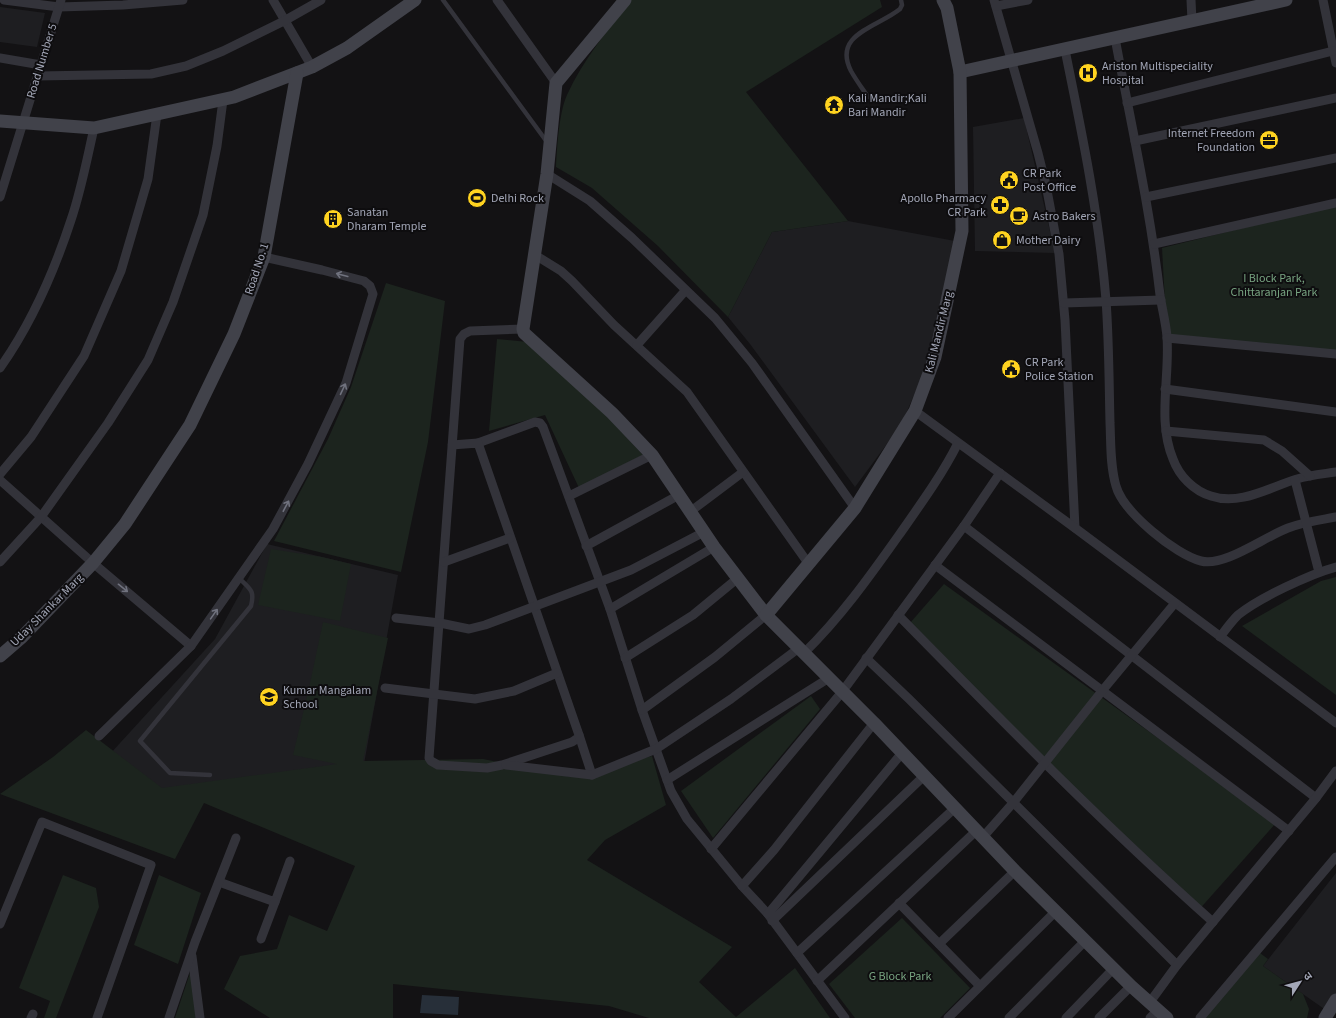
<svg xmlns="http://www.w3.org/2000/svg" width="1336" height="1018" font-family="'Source Sans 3','Noto Sans Devanagari',sans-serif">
<rect width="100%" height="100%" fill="#131214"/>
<g fill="#1e1e21">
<path d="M0 7 45 13 37 47 0 42Z"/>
<path d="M1024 118 1055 253 975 251 973 127Z"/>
<path d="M848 221 955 241 929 361 901 425 855 487 750 344 728 317 772 232Z"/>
<path d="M267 544 398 575 364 764 157 794 110 754 215 639Z"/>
<path d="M1336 873V999L1330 1013 1263 966Z"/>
</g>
<g fill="#1c241e">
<path d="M630 0H880L882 7 746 92 848 221 772 232 728 317 658 246 592 188 556 167C557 148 559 112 567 95 583 60 608 30 630 0Z"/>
<path d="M1336 205V354L1167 338 1162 248Z"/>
<path d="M386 283 445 301 428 442 401 572 274 541 328 439 351 387Z"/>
<path d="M497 339 528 342 588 396 643 455 579 488 545 415 489 431Z"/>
<path d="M271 549 322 557 351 564 340 621 258 605Z"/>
<path d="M1336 577V695L1242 626 1321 581Z"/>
<path d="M944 584 1276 823 1197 912 910 623Z"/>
<path d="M323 622 388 638 363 761 483 759 572 777 652 756 666 805 605 840 587 860 732 947 699 982 736 1017 795 968 830 1018H649L609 1006 393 984V1018H270L224 989 240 956 277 949 289 915 327 931 355 866 204 803 175 859 0 794 53 757 86 730 162 788 337 764 293 755 309 688Z"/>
<path d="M811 696 820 709 713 838 681 791Z"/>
<path d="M63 875 96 888 99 907 56 1018H44L50 1001 19 988Z"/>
<path d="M159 875 201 893 178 964 134 945Z"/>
<path d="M902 918 970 988 940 1018H855L829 984Z"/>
<path d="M1256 950 1268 959 1263 966 1303 994 1309 1009 1307 1018H1203Z"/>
<path d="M191 970 197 1018H175Z"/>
</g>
<path fill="#272f39" d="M422 995 459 997 458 1015 420 1013Z"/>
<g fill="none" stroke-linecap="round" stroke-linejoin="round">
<g stroke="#33333a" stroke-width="4.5">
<path d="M443 0 547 142"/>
<path d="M868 97C862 88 856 80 851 71 832 34 878 27 900 9L902 5 901 0"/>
<path d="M210 775 170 773 140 741 251 606C255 590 250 589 239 578"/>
</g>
<g stroke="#33333a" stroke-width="9">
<path d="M4 0 59 7 123 5 183 0"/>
<path d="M273 0 312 67"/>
<path d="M497 0 556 83"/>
<path d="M994 0 1038 153 1046 185 1059 254 1065 320 1075 528"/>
<path d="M1191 0 1192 21"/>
<path d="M1323 0 1336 63"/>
<path d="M996 6 1028 0"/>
<path d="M1115 38C1131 124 1150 208 1160 295 1162 309 1166 323 1167 337 1170 377 1157 421 1173 459 1179 476 1194 491 1211 496 1240 506 1270 487 1297 479 1310 475 1323 474 1336 472"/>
<path d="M1065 50C1082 133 1099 215 1106 300 1109 341 1109 382 1110 423 1111 444 1110 466 1116 486 1123 512 1176 555 1201 561 1225 567 1264 537 1288 528 1303 522 1320 520 1336 517"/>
<path d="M0 58 41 65"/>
<path d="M38 76 151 74 186 66 223 51 284 21 321 0"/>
<path d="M1127 103 1333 51"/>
<path d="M1135 141 1336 98"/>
<path d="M547 174 590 201 632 238 715 318 752 363 855 508"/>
<path d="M0 197 61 0"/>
<path d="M1146 197 1336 158"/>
<path d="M1154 244 1336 203"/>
<path d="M535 255 561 271 572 281 614 325 687 392 808 563"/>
<path d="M1064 303 1161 300"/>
<path d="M1167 338 1336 354"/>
<path d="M637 345 685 291"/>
<path d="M0 368C31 324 54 272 71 220 81 191 87 159 94 128"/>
<path d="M1165 389 1336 412"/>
<path d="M915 411 1075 528 1336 723"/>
<path d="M1166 431 1264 440 1282 451 1310 476"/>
<path d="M478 443 535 422 540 423 543 427 610 609 642 710 671 791 687 819 742 886 768 914 845 1018"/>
<path d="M452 445 478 443 579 735 578 738 572 742 502 765 487 768 438 765 431 761 429 758 460 339 464 334 470 331 523 329"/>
<path d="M0 474 31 437 84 356 121 271 148 179 157 114"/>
<path d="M0 480 93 563 191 646"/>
<path d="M1295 480 1319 572"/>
<path d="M569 496 652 455"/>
<path d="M691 511 743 472"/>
<path d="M964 526 1316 798"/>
<path d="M586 546 679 495"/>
<path d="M0 562 41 517 108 423 148 360 173 302 203 215 217 146 223 100"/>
<path d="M444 562 510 538"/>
<path d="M935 565 1289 831"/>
<path d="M610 609 714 547"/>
<path d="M898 615C1001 720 1103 824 1213 922"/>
<path d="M396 618 440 623 469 629 485 625 631 570 704 532"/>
<path d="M1220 637C1226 629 1231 622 1238 615 1259 598 1310 574 1336 567"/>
<path d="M804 653C840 618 870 576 899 535 920 505 942 475 958 443"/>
<path d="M625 658 693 615 738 578"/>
<path d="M866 658 909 699 1177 965"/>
<path d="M385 688 475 699 514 691 557 673"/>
<path d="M642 710 715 657 766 615"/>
<path d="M579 735 592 775"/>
<path d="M99 736 191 646 273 529 308 464 346 383 373 294 370 286 364 281 322 270 264 257"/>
<path d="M506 765 592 775 656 749 731 699 799 648"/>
<path d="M667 780 829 678"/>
<path d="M983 837 1013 803 1102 691 1175 603"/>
<path d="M711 849 842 692 964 526 1000 473"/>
<path d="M219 882 275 902 290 861"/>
<path d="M742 886 774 850 874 723"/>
<path d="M899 903 980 986"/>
<path d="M768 914 902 753"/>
<path d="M772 921 924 776"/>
<path d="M0 924 42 822 151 865 97 1018"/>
<path d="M261 939 275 902"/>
<path d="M939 944 1015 871"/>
<path d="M797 953 956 807"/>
<path d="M192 956 200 1018"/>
<path d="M817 981 976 831"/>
<path d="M1150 1002 1177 965 1316 798 1336 771"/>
<path d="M31 1018 33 1014"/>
<path d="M169 1018 195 942 236 838"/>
<path d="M948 1018 1056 911"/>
<path d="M1009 1018 1086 940"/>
<path d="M1066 1018 1114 968"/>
<path d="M1099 1018 1131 986"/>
<path d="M1150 1018 1158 1010"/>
<path d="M1200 1018 1336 857"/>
</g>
<g stroke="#41424a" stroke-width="13">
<path d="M625 0 556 83 547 174 523 329 524 333 612 413 652 455 714 547 766 615 874 723 1015 871 1131 986 1167 1018"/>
<path d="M960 72 1286 0"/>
<path d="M0 121 94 128 234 97 312 67 347 48 415 0"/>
<path d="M766 615 855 508 915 411 935 357 962 231 960 72 947 8 943 0"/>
<path d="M0 656 22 637 93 563 125 524 190 425 234 334 264 257 297 73"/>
<path d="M1325 1018 1336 1000"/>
</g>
</g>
<defs><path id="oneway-shaft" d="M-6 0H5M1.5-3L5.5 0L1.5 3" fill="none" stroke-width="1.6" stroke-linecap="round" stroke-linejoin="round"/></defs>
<g stroke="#70727e">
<use href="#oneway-shaft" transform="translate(342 275) rotate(-165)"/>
<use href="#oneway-shaft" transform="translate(343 389) rotate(-65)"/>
<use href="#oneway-shaft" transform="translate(286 506) rotate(-62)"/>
<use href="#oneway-shaft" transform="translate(123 588) rotate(39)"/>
<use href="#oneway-shaft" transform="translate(214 614) rotate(-55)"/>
</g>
<defs>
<g id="hospital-disc" transform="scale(1)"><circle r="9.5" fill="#ffd320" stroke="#0e0d0f"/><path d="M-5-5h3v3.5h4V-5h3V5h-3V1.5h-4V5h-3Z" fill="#111"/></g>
<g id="temple-disc" transform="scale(1)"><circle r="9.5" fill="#ffd320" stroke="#0e0d0f"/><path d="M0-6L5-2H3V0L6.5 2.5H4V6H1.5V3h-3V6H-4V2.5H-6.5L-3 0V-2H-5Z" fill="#111"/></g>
<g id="office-disc" transform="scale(1)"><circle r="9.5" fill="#ffd320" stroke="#0e0d0f"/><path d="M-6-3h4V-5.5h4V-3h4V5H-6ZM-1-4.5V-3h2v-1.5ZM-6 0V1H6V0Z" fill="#111"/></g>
<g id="civic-disc" transform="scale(1)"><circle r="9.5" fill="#ffd320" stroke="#0e0d0f"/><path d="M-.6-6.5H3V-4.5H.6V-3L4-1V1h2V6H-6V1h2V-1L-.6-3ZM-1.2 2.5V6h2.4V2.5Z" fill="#111"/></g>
<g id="stadium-disc" transform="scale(1)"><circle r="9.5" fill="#ffd320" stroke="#0e0d0f"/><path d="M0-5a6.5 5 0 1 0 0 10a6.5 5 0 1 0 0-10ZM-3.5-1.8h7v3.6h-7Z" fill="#111"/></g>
<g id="pharmacy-disc" transform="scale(1)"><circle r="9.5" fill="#ffd320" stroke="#0e0d0f"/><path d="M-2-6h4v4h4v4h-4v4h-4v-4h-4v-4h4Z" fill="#111"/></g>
<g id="cafe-disc" transform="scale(1)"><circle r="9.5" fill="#ffd320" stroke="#0e0d0f"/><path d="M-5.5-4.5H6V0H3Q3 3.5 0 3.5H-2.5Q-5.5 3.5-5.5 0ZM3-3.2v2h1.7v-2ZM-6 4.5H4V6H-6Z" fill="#111"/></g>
<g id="building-disc" transform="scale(1)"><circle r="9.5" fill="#ffd320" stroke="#0e0d0f"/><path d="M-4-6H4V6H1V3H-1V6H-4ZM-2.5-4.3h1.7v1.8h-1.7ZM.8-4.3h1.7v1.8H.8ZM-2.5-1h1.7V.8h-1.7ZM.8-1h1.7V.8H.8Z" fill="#111"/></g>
<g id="shop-disc" transform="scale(1)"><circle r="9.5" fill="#ffd320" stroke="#0e0d0f"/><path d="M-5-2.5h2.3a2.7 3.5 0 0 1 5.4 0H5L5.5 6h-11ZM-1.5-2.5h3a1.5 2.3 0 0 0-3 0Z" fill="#111"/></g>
<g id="school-disc" transform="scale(1)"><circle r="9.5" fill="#ffd320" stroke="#0e0d0f"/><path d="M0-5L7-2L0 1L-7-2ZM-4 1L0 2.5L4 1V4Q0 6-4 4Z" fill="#111"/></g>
</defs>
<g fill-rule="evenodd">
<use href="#hospital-disc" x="1088" y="73"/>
<use href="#temple-disc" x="834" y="105"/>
<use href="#office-disc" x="1269" y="140"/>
<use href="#civic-disc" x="1009" y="180"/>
<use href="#stadium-disc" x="477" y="198"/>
<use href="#pharmacy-disc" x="1000" y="205"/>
<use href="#cafe-disc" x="1019" y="216"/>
<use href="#building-disc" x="333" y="219"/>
<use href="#shop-disc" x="1002" y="240"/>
<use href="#civic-disc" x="1011" y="369"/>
<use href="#school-disc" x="269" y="697"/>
</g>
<g text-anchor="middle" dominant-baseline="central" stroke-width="4" stroke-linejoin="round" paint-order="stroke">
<g font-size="12" fill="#a2a6b6" stroke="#0e0d0f">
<text transform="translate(42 61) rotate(-73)">Road Number 5</text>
<text transform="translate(257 269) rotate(-72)">Road No. 1</text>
<text transform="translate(939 332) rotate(-76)">Kali Mandir Marg</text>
<text transform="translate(47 610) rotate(-45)">Uday Shankar Marg</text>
</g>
<g font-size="12" fill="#a2a6b6" stroke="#0e0d0f" text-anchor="start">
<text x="1102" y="66">Ariston Multispeciality<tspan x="1102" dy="14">Hospital</tspan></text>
<text x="848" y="98">Kali Mandir;Kali<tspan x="848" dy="14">Bari Mandir</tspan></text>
<text x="1255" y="133" text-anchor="end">Internet Freedom<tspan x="1255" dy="14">Foundation</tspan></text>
<text x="1023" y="173">CR Park<tspan x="1023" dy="14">Post Office</tspan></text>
<text x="491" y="198">Delhi Rock</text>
<text x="986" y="198" text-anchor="end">Apollo Pharmacy<tspan x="986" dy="14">CR Park</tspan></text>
<text x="347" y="212">Sanatan<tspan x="347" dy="14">Dharam Temple</tspan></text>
<text x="1033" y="216">Astro Bakers</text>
<text x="1016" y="240">Mother Dairy</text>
<text x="1025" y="362">CR Park<tspan x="1025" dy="14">Police Station</tspan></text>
<text x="283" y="690">Kumar Mangalam<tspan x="283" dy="14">School</tspan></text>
</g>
<g font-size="12" fill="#77a380" stroke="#0e0d0f">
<text x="1274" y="278">I Block Park,<tspan x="1274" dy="14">Chittaranjan Park</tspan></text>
<text x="900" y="976">G Block Park</text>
</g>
</g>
<g transform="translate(1300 982) rotate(54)" stroke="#0e0d0f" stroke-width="3" paint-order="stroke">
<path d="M0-3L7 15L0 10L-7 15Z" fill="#a2a6b6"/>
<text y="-6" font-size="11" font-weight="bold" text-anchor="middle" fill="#a2a6b6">उ</text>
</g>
</svg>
